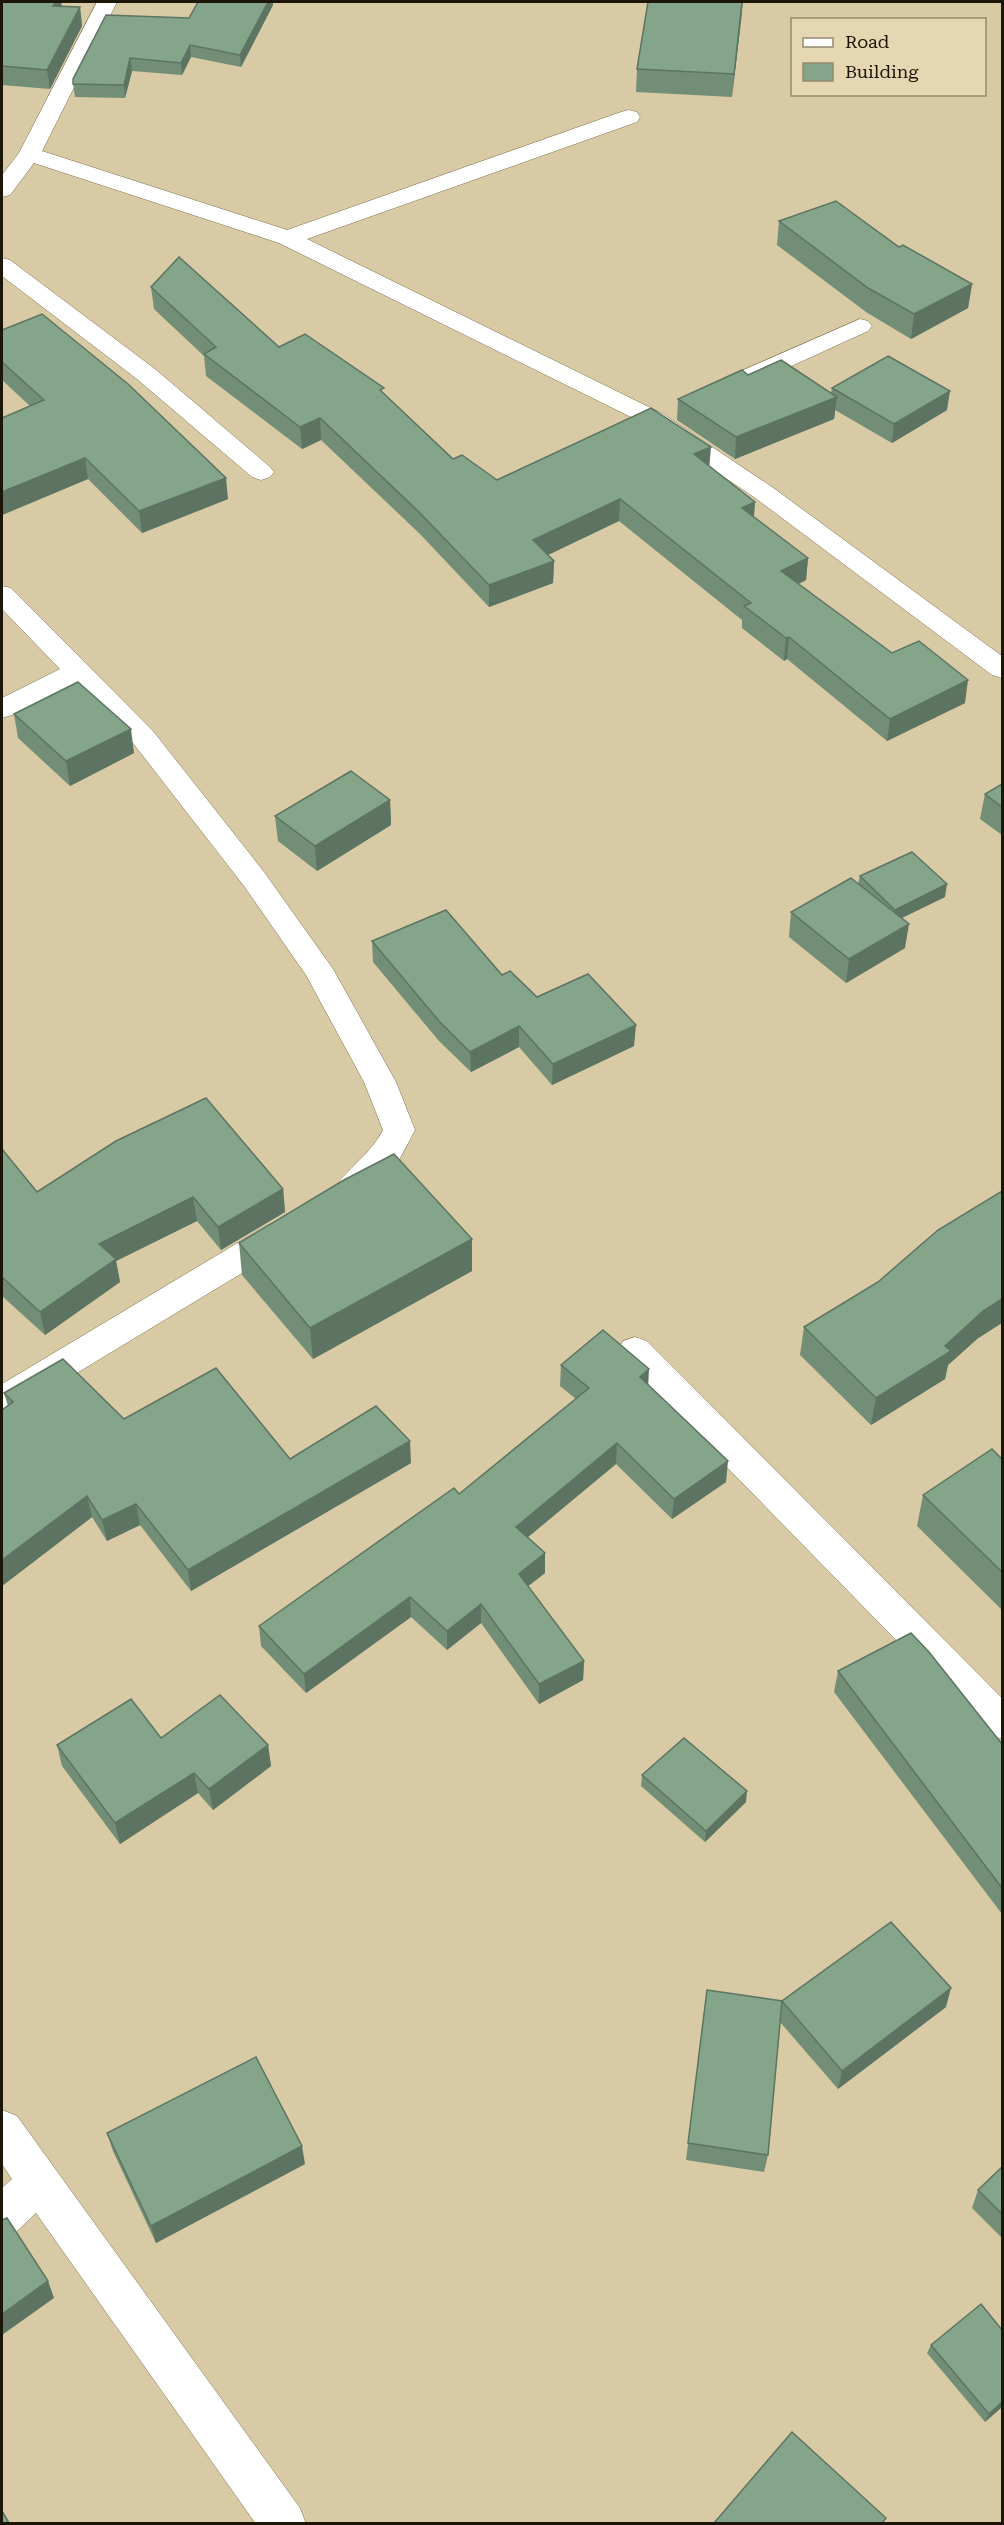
<svg xmlns="http://www.w3.org/2000/svg" width="1004" height="2525" font-family="'Roboto Serif',serif">
<rect width="100%" height="100%" fill="#d8caa4"/>
<g fill="none" stroke-linecap="round" stroke-linejoin="round">
<g stroke="#7d704c" stroke-width="1">
<g id="minor">
<path d="M97 2H117L42 151 287 230 621 112 629 110 637 112 640 117 637 122 307 239 663 414 772 487 1002 656V678L992 675 754 497 645 424 279 243 34 163 10 195 2 197V175L19 153Z"/>
<path d="M2 258 10 260 155 369 270 467 274 472 270 477 261 480 252 477 137 379 2 276Z"/>
<path d="M860 319 868 321 872 326 868 331 750 385 741 387 732 385 729 380 732 375Z"/>
<path d="M2 586 11 588 153 731 264 872 333 969 396 1082 415 1130 398 1162 359 1202 348 1205 337 1202 332 1193C345 1169 369 1157 383 1130L364 1082 306 975 244 886 133 743 75 684 12 715 2 718V698L60 669 2 609Z"/>
<path d="M278 1222 290 1226 294 1235 290 1244 14 1411 2 1415V1384L266 1226Z"/>
<path d="M635 1337 647 1341 1002 1698V1739L989 1735 623 1361 618 1351 623 1341Z"/>
<path d="M2 2110 17 2116 300 2508 306 2524H256L36 2213 17 2231 2 2237V2188L12 2179 2 2164Z"/>
</g>
</g>
<use href="#minor" fill="#fff" fill-rule="evenodd"/>
</g>
<g fill="#728e77">
<path d="M2 2H61L62 7H80L82 26 50 89 2 85Z"/>
<path d="M268 2H273V5L241 67 191 57 182 75 132 71 125 98 75 97 73 84 189 18Z"/>
<path d="M648 2H743L732 97 636 92 637 69Z"/>
<path d="M779 221 899 247 972 284 968 308 911 339 866 312 777 245Z"/>
<path d="M151 287 385 395 453 459 497 480 709 466 755 502 754 517 808 558 806 580 799 584 892 653 965 703 887 741 787 659 784 661 742 628V620L619 521 548 555 554 561 553 583 489 607 420 534 321 440 302 449 206 376 204 356 154 309Z"/>
<path d="M2 330 228 499 142 533 88 479 2 515V418L30 406 2 380Z"/>
<path d="M748 375 831 393 832 388 947 410 892 443 835 410 834 419 735 459 677 420 678 399Z"/>
<path d="M14 714 134 753 70 786 18 738Z"/>
<path d="M1002 784V835L980 819 985 794Z"/>
<path d="M390 800 391 825 317 871 278 841 275 816Z"/>
<path d="M860 876 945 897 902 918 905 948 846 983 789 937 791 912 858 884Z"/>
<path d="M372 941 502 975 537 997 634 1046 552 1085 519 1047 471 1072 439 1041 373 962Z"/>
<path d="M2 1149 37 1192 283 1189 285 1212 221 1250 197 1221 116 1261 120 1282 45 1335 2 1296Z"/>
<path d="M472 1239V1271L313 1359 242 1275 239 1243Z"/>
<path d="M804 1327 977 1339 948 1365 945 1379 871 1425 800 1355Z"/>
<path d="M561 1365 648 1385 726 1482 672 1519 616 1464 528 1537 545 1553V1573L528 1586 584 1661 583 1680 539 1704 481 1623 447 1650 411 1617 306 1693 261 1646 259 1626 459 1494 576 1399 560 1386Z"/>
<path d="M4 1393 124 1419 290 1459 411 1463 191 1591 140 1525 107 1541 92 1517 2 1586V1410L8 1406Z"/>
<path d="M1002 1459V1610L917 1526 923 1495Z"/>
<path d="M838 1671 1002 1744V1914L834 1692Z"/>
<path d="M161 1738 268 1745 271 1766 213 1810 198 1793 120 1844 62 1766 57 1745Z"/>
<path d="M642 1775 746 1802 705 1842 641 1786Z"/>
<path d="M707 1990 782 2001 946 2007 838 2089 780 2022 768 2155 764 2172 686 2160Z"/>
<path d="M107 2133 305 2164 156 2243 113 2151Z"/>
<path d="M1002 2167V2238L972 2208 978 2190Z"/>
<path d="M1002 2330V2407L985 2422 927 2353 931 2345Z"/>
</g>
<g fill="#5c7461">
<path d="M56 2H61L63 14 53 6Z"/>
<path d="M268 2H273V5L241 67 240 55Z"/>
<path d="M742 2V13L732 97 734 74Z"/>
<path d="M80 7 82 26 50 89 47 70Z"/>
<path d="M190 45 191 57 182 75 181 63Z"/>
<path d="M130 58 132 71 125 98 124 85Z"/>
<path d="M972 284 968 308 911 339 914 314Z"/>
<path d="M950 391 947 410 892 443 894 424Z"/>
<path d="M837 397 834 419 735 459 736 437Z"/>
<path d="M320 418 321 440 302 449 300 427Z"/>
<path d="M711 447 709 470 694 454Z"/>
<path d="M85 458 88 479 2 515V492Z"/>
<path d="M226 478 228 499 142 533 139 511Z"/>
<path d="M620 499 619 521 533 562V540Z"/>
<path d="M755 502 753 524 742 508Z"/>
<path d="M808 558 806 580 779 593 781 571Z"/>
<path d="M554 561 553 583 489 607V585Z"/>
<path d="M789 637 787 659 784 661 786 638Z"/>
<path d="M968 680 965 703 887 741 890 719Z"/>
<path d="M131 729 134 753 70 786 66 761Z"/>
<path d="M390 800 391 825 317 871 315 846Z"/>
<path d="M947 884 945 897 893 922 895 910Z"/>
<path d="M909 924 905 948 846 983 849 959Z"/>
<path d="M636 1025 634 1046 552 1085 553 1064Z"/>
<path d="M519 1026V1047L471 1072 470 1052Z"/>
<path d="M283 1189 285 1212 221 1250 218 1227Z"/>
<path d="M193 1197 197 1221 116 1261 120 1282 45 1335 40 1312 99 1244Z"/>
<path d="M472 1239V1271L313 1359 310 1328Z"/>
<path d="M1002 1299V1323L977 1339 948 1365 945 1379 871 1425 876 1398 945 1346 983 1311Z"/>
<path d="M649 1369 648 1390 640 1377Z"/>
<path d="M410 1441 411 1463 191 1591 188 1570Z"/>
<path d="M617 1443 616 1464 516 1547V1527Z"/>
<path d="M728 1461 726 1482 672 1519 674 1499Z"/>
<path d="M87 1496 92 1517 2 1586V1560Z"/>
<path d="M136 1504 140 1525 107 1541 102 1520Z"/>
<path d="M545 1553V1573L518 1594 519 1574Z"/>
<path d="M410 1597 411 1617 306 1693 304 1674Z"/>
<path d="M481 1604V1623L447 1650V1631Z"/>
<path d="M584 1661 583 1680 539 1704V1684Z"/>
<path d="M268 1745 271 1766 213 1810 209 1789Z"/>
<path d="M194 1773 198 1793 120 1844 115 1823Z"/>
<path d="M747 1791 746 1802 705 1842 706 1831Z"/>
<path d="M951 1988 946 2007 838 2089 842 2071Z"/>
<path d="M302 2146 305 2164 156 2243 151 2226Z"/>
<path d="M48 2281 54 2298 2 2335V2314Z"/>
<path d="M1002 2402V2407L985 2422 989 2414Z"/>
</g>
<g fill="#84a58a" stroke="#5c7461" stroke-width="1.5">
<path d="M2 2H56L53 6 80 7 47 70 2 66Z"/>
<path d="M198 2H268L240 55 190 45 181 63 130 58 124 85 73 84V79L106 15 189 18Z"/>
<path d="M648 2H742L734 74 637 69Z"/>
<path d="M836 201 899 247 903 245 972 284 914 314 868 288 779 221Z"/>
<path d="M179 257 279 347 305 334 384 388 380 390 453 459 462 455 497 480 651 408 711 447 694 454 755 502 742 508 808 558 781 571 892 653 919 641 968 680 890 719 789 637 786 638 744 606 751 603 620 499 533 540 554 561 489 585 419 512 320 418 300 427 204 354 216 347 151 287Z"/>
<path d="M42 314 128 384 226 478 139 511 85 458 2 492V418L44 400 2 362V330Z"/>
<path d="M888 356 950 391 894 424 832 388Z"/>
<path d="M781 360 837 397 736 437 678 399 742 370 748 375Z"/>
<path d="M78 682 131 729 66 761 14 714Z"/>
<path d="M351 771 390 800 315 846 275 816Z"/>
<path d="M1002 784V807L985 794Z"/>
<path d="M912 852 947 884 895 910 860 876Z"/>
<path d="M851 878 909 924 849 959 791 912Z"/>
<path d="M446 910 502 975 510 971 537 997 588 974 636 1025 553 1064 519 1026 470 1052 439 1021 372 941Z"/>
<path d="M206 1098 283 1189 218 1227 193 1197 99 1244 116 1259 40 1312 2 1277V1149L37 1192 116 1141Z"/>
<path d="M394 1154 472 1239 310 1328 239 1243 344 1180Z"/>
<path d="M1002 1191V1299L983 1311 945 1346 951 1351 876 1398 804 1327 878 1282 938 1230Z"/>
<path d="M603 1330 649 1369 640 1377 728 1461 674 1499 617 1443 516 1527 545 1553 519 1574 584 1661 539 1684 481 1604 447 1631 410 1597 304 1674 259 1626 454 1488 459 1494 589 1388 561 1365Z"/>
<path d="M63 1359 124 1419 216 1368 290 1459 376 1406 410 1441 188 1570 136 1504 102 1520 87 1496 2 1560V1410L13 1402 4 1393Z"/>
<path d="M992 1449 1002 1459V1572L923 1495Z"/>
<path d="M911 1633 929 1652 1002 1744V1888L838 1671Z"/>
<path d="M220 1695 268 1745 209 1789 194 1773 115 1823 57 1745 131 1699 161 1738Z"/>
<path d="M684 1738 747 1791 706 1831 642 1775Z"/>
<path d="M891 1922 951 1988 842 2071 782 2001Z"/>
<path d="M707 1990 782 2001 768 2155 688 2143Z"/>
<path d="M256 2057 302 2146 151 2226 107 2133Z"/>
<path d="M1002 2167V2214L978 2190Z"/>
<path d="M7 2218 48 2281 2 2314V2220Z"/>
<path d="M981 2304 1002 2330V2402L989 2414 931 2345Z"/>
<path d="M792 2432 886 2518 882 2523H714Z"/>
<path d="M2 2511 9 2523H2Z"/>
</g>
<rect width="1004" height="2525" fill="none" stroke="#1b1607" stroke-width="6"/>
<rect x="791" y="18" width="195" height="78" fill="#e5d7b1" stroke="#948a6d" stroke-width="1.5"/>
<rect x="803" y="38" width="30" height="9" fill="#ffffff" stroke="#948a6d" stroke-width="1.5"/>
<text x="845" y="48" font-size="18" fill="#1b1607">Road</text>
<rect x="803" y="63" width="30" height="18" fill="#84a58a" stroke="#948a6d" stroke-width="1.5"/>
<text x="845" y="78" font-size="18" fill="#1b1607">Building</text>
</svg>
